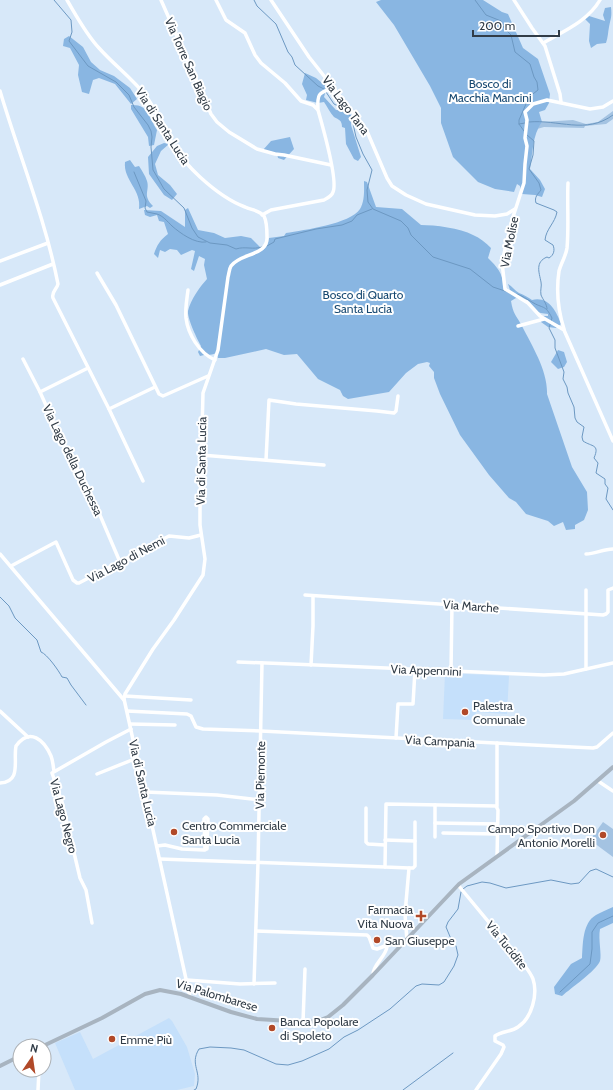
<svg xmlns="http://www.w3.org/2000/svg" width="613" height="1090" font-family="Cabin,sans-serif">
<rect width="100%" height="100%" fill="#d7e8f9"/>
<g fill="#c5e0fb">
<path d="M445 673 509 676 507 714 476 712 475 720 443 719Z"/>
<path d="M169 1018 172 1021 187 1047 195 1074 194 1086 177 1090H75L55 1043 80 1032 93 1059Z"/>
</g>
<g fill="#a4c3e2">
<path d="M613 111V119L606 124 585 126 584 128 544 127 537 129 542 122 573 120 586 124 598 122Z"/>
<path d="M603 822 613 829V857L590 840Z"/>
</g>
<g fill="#89b6e2">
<path d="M381 0H483L502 12 508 14 523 48 538 59 550 94 549 103 545 110 539 112 542 122C532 136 533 152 530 169L540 180 545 189 542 197 535 195 522 194 520 186 517 184 514 192 495 189 478 182 453 157 441 123V108L430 86 394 25 376 2Z"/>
<path d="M611 7C612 17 611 17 609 27 608 32 608 37 606 43L597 44 591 48 589 41 590 24 585 19 589 16 605 21 603 15 605 8Z"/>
<path d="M69 36 83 47 91 62 100 70 114 76 130 88 137 99 131 104 115 84 99 78 93 80 89 94 82 92 78 75 79 65 70 48 63 46 64 39Z"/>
<path d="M305 73 316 78 327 87 324 97 336 110 348 111 352 117 351 125 361 157 358 161 354 159 346 144 345 128 342 127C342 120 339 120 334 117 330 113 327 106 324 102L318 103 306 100 307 95 302 84Z"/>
<path d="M131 105C149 104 149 118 157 130L154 145 149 146 148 137 131 109Z"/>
<path d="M290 137 294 149 284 160 278 158 277 153 263 150 271 141Z"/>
<path d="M164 143 169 144 161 151 155 164 158 175 170 185 177 194 172 200 164 195 149 174 148 157 157 146Z"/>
<path d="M130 160 135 167 139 166C142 171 145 175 147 181 150 191 142 195 153 206L150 208 147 206 139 209C142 190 123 180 125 162Z"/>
<path d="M364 181 367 182 376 207 402 209 421 225C435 225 460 228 473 235 480 238 486 243 491 248L488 258C497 267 503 273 503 286L510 290 508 284C512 286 515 291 519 293 524 295 528 297 532 300 548 296 556 310 561 324L556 328 548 327 541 322 542 316H548V314C537 313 532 311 528 300L516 298 511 301C513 314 516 315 522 326 532 346 548 371 547 394L572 467 587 492 588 510 584 520 575 525V529L566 530 563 522 554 526 548 521 526 514 516 502 509 498 489 475 460 435 440 394 434 378V372L429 366 430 363 427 362 418 364 406 373 389 392 348 399 343 396 340 390 318 379 297 354 284 355 266 349 225 358H218L216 353C210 356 206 354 200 356L198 352 201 346C197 339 187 318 188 311 191 299 199 288 207 279L204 265 205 259 199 256 194 271 191 269 195 251 192 250 181 255 177 250 170 249 165 252 160 250 158 258 154 254C157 245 160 240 168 234L164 222 159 221 157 215 150 217 145 215 144 210 161 211 185 227V210L188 208 198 230 214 233 225 238 241 236 251 238 263 250 267 246 269 238 284 236 286 233C304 230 350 224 360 209 365 200 364 190 364 181Z"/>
<path d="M558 350 564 352 567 362 564 367 558 369 551 362Z"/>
<path d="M613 907V923L600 929C598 939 602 955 600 961 596 971 571 988 562 996L555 994 554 987 571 964 582 958C583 945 582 923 596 915 601 912 607 910 613 907Z"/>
</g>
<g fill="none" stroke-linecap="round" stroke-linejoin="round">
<g stroke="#6c98c2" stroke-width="1">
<path d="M54 0 71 20 72 32 69 41 88 66 116 82 129 95 134 107 148 125 151 131 152 137 151 147 153 170 156 175 164 189 184 208 192 228 198 237 210 243 227 245 236 249C245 246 253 250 262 247"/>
<path d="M254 0 257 6 276 24 288 52 292 57 295 65 318 86 324 89"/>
<path d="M475 0 486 15 501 21 504 28 511 35 515 52 530 64 534 77 537 82 538 90 529 97 519 120V124L524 131"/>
<path d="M326 92 334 104 346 110 352 119 356 137 363 154 372 170 367 190 368 202 373 209 401 221 408 228 411 235 433 257 470 269 493 287 508 292"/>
<path d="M529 122C558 119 586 135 613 115"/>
<path d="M519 124 525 123"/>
<path d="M527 135 534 141 533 155 529 169 539 183 541 190C538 194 534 197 536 203L554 210 557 212C555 223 546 229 545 240L553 245C555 250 554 255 549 258L547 257C535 262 539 272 541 282 542 286 540 290 541 295 543 300 547 304 547 309"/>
<path d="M134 172 146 201 145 208 147 212C150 213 154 213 157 214 163 216 167 221 172 226 180 233 195 244 206 242"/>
<path d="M267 246 274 242 275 239 316 229 342 225 352 221 357 215 372 209"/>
<path d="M517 294C523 296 526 299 532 302 543 309 545 304 552 318L549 328 555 340V348L564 372 563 379 567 387 568 393 574 407 575 418 577 422 584 427 582 437 583 441C592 447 600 444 594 458L598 463 596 473 605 479V484L608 488 606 499 613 510"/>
<path d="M0 597 9 606 15 618 37 640 41 652C47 654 59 671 62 677L67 678 71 685 86 705"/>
<path d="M463 889 467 886 482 882 490 883 506 888 551 880 571 884 579 883 590 871 596 869 613 877"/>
<path d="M560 992 590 964 592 949V932L598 923 613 916"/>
<path d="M194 1090 196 1089C203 1072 189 1065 199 1049L210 1047 231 1048 244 1050 276 1064 288 1065 302 1061 329 1049 344 1037 358 1030 390 1009 416 986 422 984 439 985 444 982 454 966 458 955 456 946 451 939 446 927 448 922 458 909 461 892"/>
<path d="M403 1090 453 1053"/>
</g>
<g stroke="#fff" stroke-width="3.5">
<path d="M67 0C77 17 86 34 99 48 114 65 132 78 146 96 157 111 163 128 172 144 180 156 189 167 200 177 212 188 229 201 245 207 251 210 259 210 264 216 267 222 267 231 267 237 268 256 240 253 231 266 229 269 229 274 228 277L218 350 203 393 200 509V525L205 559 203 575 174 620 153 649 125 694 124 699 190 997"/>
<path d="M161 0 205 100 211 114 217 122 229 132 257 149 275 154 284 155 331 165"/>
<path d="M216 0 226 20 245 33 255 55 261 63 285 83 301 101 313 105 317 109"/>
<path d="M271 0 309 57 366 129 387 178 392 186 406 195 426 204 475 215 495 216 507 214 515 209"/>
<path d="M514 0 532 28 545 46 560 94 561 102"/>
<path d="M543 43C564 31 588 21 600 0"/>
<path d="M0 91C19 155 45 218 58 284 57 289 51 292 53 298L109 409 143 481"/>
<path d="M613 101 603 107 590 109 547 100 533 104 525 112 527 120 525 138 527 146 525 164 524 183 512 220 502 262 505 289 528 303 540 316 564 330 613 441"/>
<path d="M262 215 271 210 324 200C328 198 332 196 333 192 338 181 322 124 318 110 317 94 318 93 333 88"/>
<path d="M0 261 48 243"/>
<path d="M97 273 116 305 159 394 163 396 208 376"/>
<path d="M0 285 53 264"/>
<path d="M188 290C187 299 185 308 186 318 188 334 199 353 215 360"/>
<path d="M518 326 544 319"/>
<path d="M564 329C558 310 556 291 559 271 561 263 566 256 567 248 569 226 567 204 568 183"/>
<path d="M23 359 40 392 67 452 88 487 120 562"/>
<path d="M40 392 88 368"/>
<path d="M109 409 155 387"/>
<path d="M201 455 324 465"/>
<path d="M266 460 269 400 296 404 377 411 394 413 396 411 398 396"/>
<path d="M0 554 124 700"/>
<path d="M586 554C595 554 603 549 613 549"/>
<path d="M11 566 56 542 73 580 77 583H79L169 536 189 538 201 535"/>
<path d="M586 590V669"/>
<path d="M305 595 603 615 606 614 608 612V590L613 588"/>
<path d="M238 662 341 666 544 675 564 674 613 663"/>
<path d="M311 665 313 626V596"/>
<path d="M451 671 452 604"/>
<path d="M125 696 191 700"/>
<path d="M0 711 28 737"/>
<path d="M127 711 187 714 191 716 196 727 203 729 261 731 593 748 597 747 613 733"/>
<path d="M130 724 175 725"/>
<path d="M396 738 398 704H413L415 670"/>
<path d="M97 774 137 758"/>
<path d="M598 781 613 791"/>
<path d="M0 783C22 782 13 760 16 746 30 727 44 740 51 756 53 761 53 766 54 771"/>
<path d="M145 792 217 795 260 800"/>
<path d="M497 806V743"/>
<path d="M366 808V842L368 844 385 845"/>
<path d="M415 822V841"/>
<path d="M435 823 497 824"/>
<path d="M443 833 497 834"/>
<path d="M435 837V805"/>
<path d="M385 840 415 841V866L413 868H409"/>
<path d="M157 846 165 845 182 849 204 850C205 850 206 849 207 849L208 819 206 817 204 819 205 850"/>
<path d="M160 859 385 867"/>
<path d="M458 885 525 966C528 970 531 974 533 979 538 994 532 1018 518 1027 511 1032 502 1031 495 1036V1041L503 1045 504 1047 501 1054 476 1090"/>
<path d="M92 923 86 890 80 878 62 802 52 773 106 742 131 729"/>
<path d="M256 931 367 935 369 937 373 948 377 949 385 946 387 947C385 958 373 964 373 975"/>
<path d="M407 941 405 914 409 868 385 867 386 804 496 806 498 810 497 857"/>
<path d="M187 980 240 984 275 983"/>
<path d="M254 984 258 863 262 663"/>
<path d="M303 1022 305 969"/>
<path d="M38 1090 39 1070"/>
</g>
<g stroke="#a8b4c0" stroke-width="4">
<path d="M43 1046 102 1018 145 994 160 990 181 994 231 1012 257 1019 306 1022 318 1021 328 1017 343 1005 373 975 459 884 574 801 613 767"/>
<path d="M0 1066 20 1056"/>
</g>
</g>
<g fill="#b14928" stroke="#fff" stroke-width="1.5">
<circle cx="465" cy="712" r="4"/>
<circle cx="174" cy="832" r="4"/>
<circle cx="603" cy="835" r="4"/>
<path d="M419 910h4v4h4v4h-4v4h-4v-4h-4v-4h4z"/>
<circle cx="377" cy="940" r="4"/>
<circle cx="272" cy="1028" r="4"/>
<circle cx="112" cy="1039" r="4"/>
</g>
<g text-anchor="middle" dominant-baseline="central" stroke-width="4" stroke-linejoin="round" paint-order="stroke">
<g font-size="12" fill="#313c47" stroke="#fff">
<text transform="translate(189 64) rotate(66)">Via Torre San Biagio</text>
<text transform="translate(346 105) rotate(53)">Via Lago Tana</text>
<text transform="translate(163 126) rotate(57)">Via di Santa Lucia</text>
<text transform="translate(509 242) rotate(-79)">Via Molise</text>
<text transform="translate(73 460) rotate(64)">Via Lago della Duchessa</text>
<text transform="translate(201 461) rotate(-89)">Via di Santa Lucia</text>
<text transform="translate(126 559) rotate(-28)">Via Lago di Nemi</text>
<text transform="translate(471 606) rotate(4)">Via Marche</text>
<text transform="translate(426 670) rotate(2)">Via Appennini</text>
<text transform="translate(440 741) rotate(3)">Via Campania</text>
<text transform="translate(260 775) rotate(-89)">Via Piemonte</text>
<text transform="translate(143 783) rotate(77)">Via di Santa Lucia</text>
<text transform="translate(64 816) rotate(75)">Via Lago Negro</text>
<text transform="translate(507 945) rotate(51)">Via Tucidite</text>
<text transform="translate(217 995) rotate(17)">Via Palombarese</text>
</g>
<g font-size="12" fill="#164871" stroke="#fff">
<text x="490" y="83">Bosco di<tspan x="490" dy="14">Macchia Mancini</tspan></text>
<text x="363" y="294">Bosco di Quarto<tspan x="363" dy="14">Santa Lucia</tspan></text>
</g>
<g font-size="12" fill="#313c47" stroke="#fff" text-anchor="start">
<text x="473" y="705">Palestra<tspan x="473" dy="14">Comunale</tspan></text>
<text x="182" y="825">Centro Commerciale<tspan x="182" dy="14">Santa Lucia</tspan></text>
<text x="595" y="828" text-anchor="end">Campo Sportivo Don<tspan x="595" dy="14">Antonio Morelli</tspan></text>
<text x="413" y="909" text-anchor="end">Farmacia<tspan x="413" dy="14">Vita Nuova</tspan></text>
<text x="385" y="940">San Giuseppe</text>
<text x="280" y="1021">Banca Popolare<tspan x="280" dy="14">di Spoleto</tspan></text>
<text x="120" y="1039">Emme Più</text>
</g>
</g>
<g transform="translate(32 1058) rotate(13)"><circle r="19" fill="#ffffff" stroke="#adb1b5"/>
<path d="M0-3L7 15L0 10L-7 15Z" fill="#b14928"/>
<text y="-6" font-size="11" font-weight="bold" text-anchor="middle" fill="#313c47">N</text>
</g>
<path d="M473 30v6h86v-6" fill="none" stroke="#313c47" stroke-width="2"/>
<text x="479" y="30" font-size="12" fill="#313c47" stroke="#ffffff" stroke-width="3" paint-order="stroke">200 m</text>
</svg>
